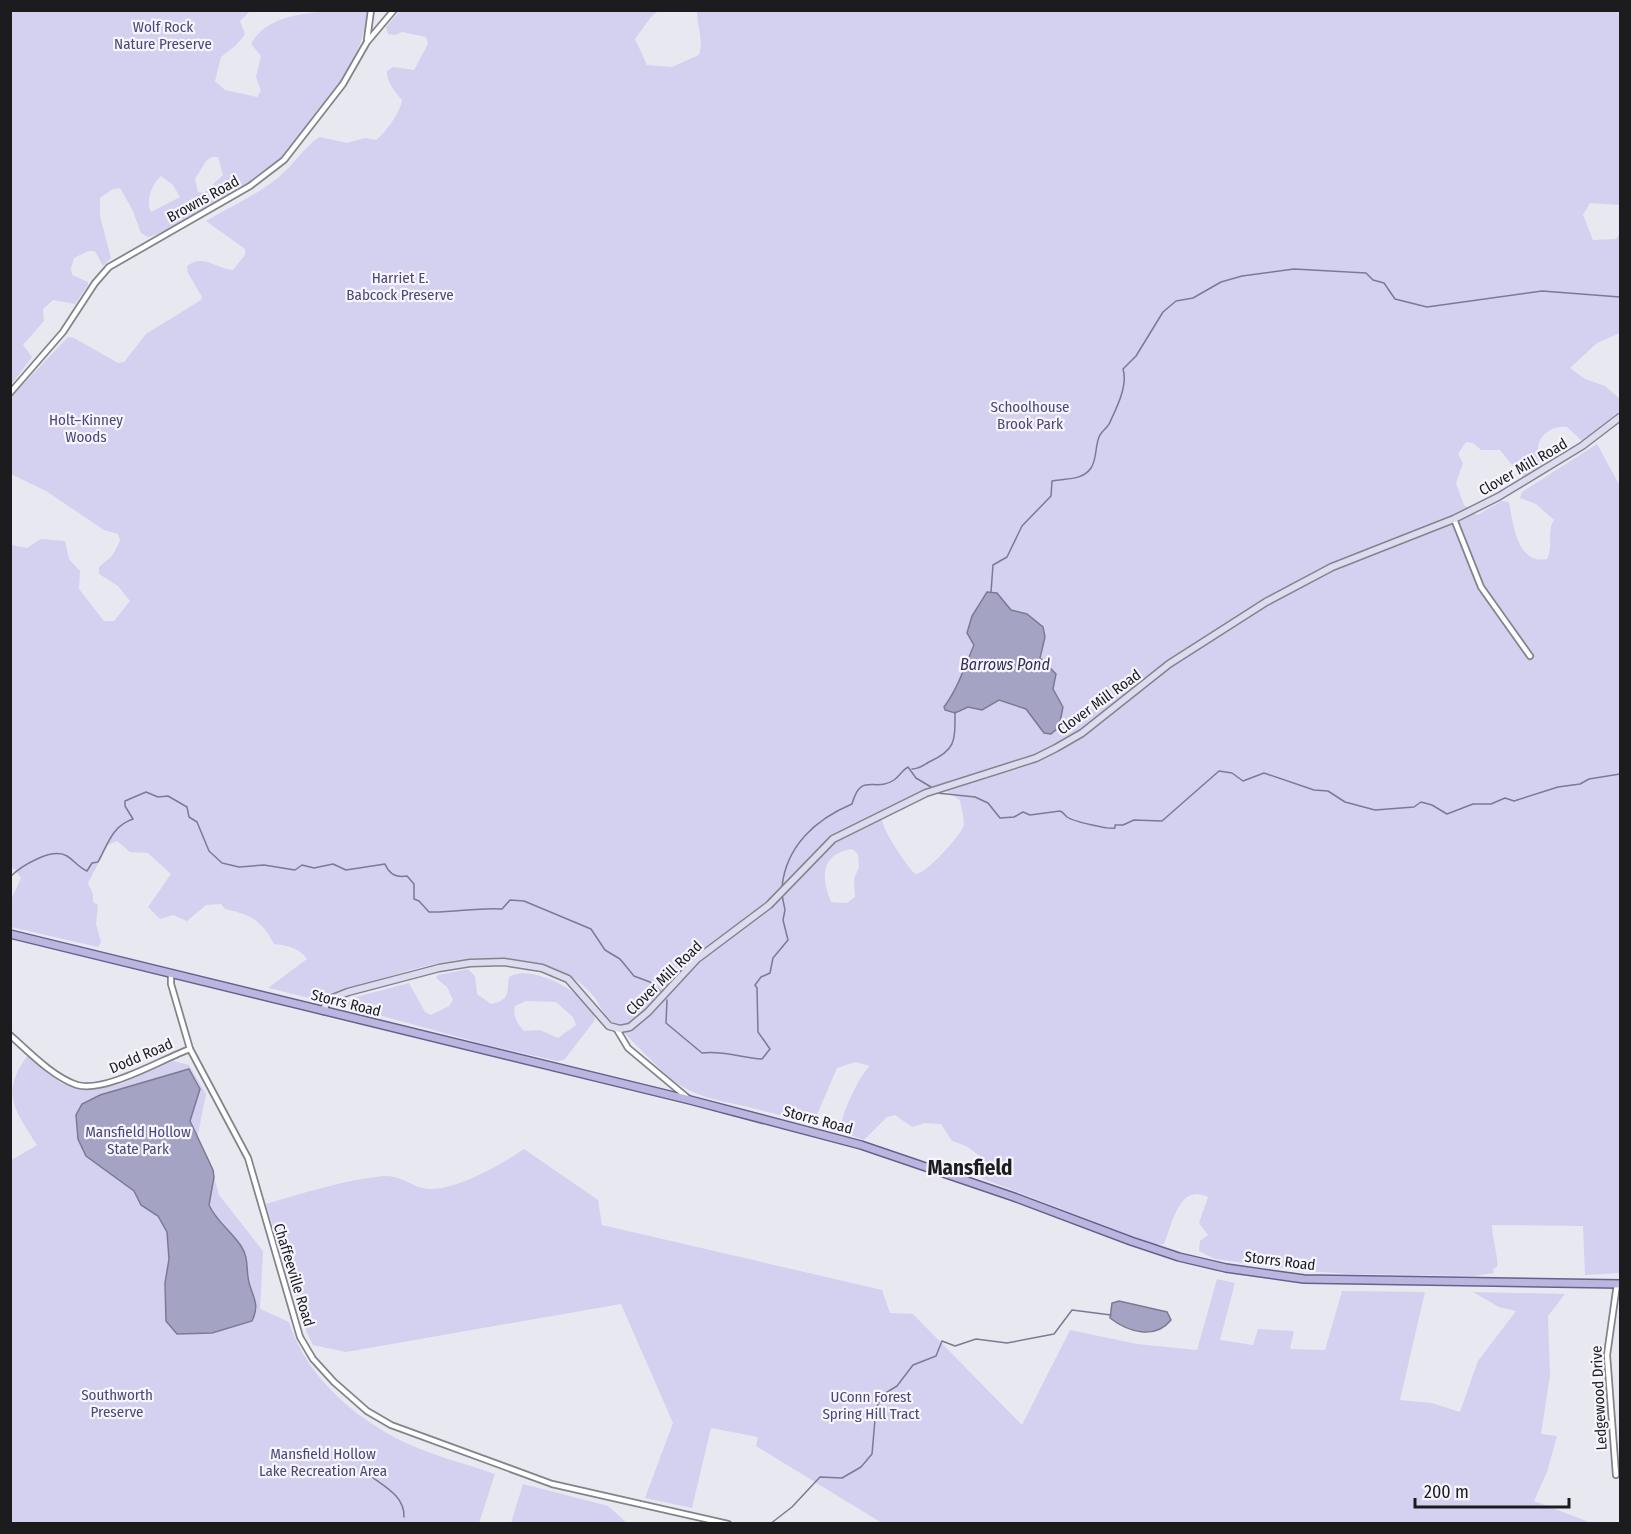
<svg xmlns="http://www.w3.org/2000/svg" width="1631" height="1534" font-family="'Fira Sans Condensed',sans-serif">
<rect width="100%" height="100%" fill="#e8e8f1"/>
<g fill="#d3d1ef" fill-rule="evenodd">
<path d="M10 11H250L240 21 245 34C238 45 231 49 221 57L215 81 225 90 257 97 261 91 256 77 261 56 251 44C269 8 332 11 367 11 365 54 333 94 308 127 301 136 294 148 285 156 253 184 189 225 148 237L141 233 132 209 120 188 113 189 100 198V216L111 258 103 266 95 251H88L74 258 71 268 72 275 88 282V285L75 304 53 300 43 309 44 321 23 345 32 357 11 385ZM212 157H218L223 175 204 193 198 192 195 179 206 161ZM161 176 173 185 180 197 151 212C145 202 152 183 161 176Z"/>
<path d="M400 11H658L651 17 635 39 647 65 672 67 699 55C704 40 697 26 697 11H1620V205L1590 203 1583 215 1593 240 1616 239 1620 233V333L1597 343 1570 368 1585 379 1605 386 1620 399V411L1582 441 1567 427C1551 425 1537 436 1538 452 1539 458 1542 461 1541 467L1522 477 1500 450H1481L1473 443 1466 442 1458 454 1463 463 1456 483 1464 505 1477 515 1502 501 1509 502C1513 522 1516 565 1547 559 1554 544 1546 533 1554 520L1536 504 1520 498 1522 492 1597 444 1620 486V1273L1585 1275 1583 1226 1492 1225C1492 1237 1499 1260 1497 1267L1493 1269 1494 1273 1474 1276 1347 1274 1296 1270 1215 1259 1199 1251 1200 1241 1208 1235 1199 1223 1208 1197C1179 1182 1172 1225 1164 1244L1156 1245 981 1178C975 1170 985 1164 980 1156L966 1146 952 1141 941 1124 925 1123 912 1127 895 1115 887 1117 864 1140 841 1132C837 1123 860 1073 870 1066L855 1062 837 1068 813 1124C793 1118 772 1113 752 1108 721 1100 694 1099 668 1076 648 1059 629 1036 610 1020 603 1014 600 1005 595 998 577 975 552 965 524 961 446 948 388 980 317 999 314 1000 275 989 268 988L307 959C300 948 286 945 274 944 261 919 251 915 225 909L221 904 206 905 187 921 173 915 160 919 148 907 171 874 148 853 130 852 117 841 108 845 88 883 93 894V902L98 905 96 924 101 942 98 947 11 927V900L21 878 15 869 10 868 11 545 27 548 41 539 65 541 69 559 80 571 79 589 104 621H114L130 601 118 586 99 574V567L112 556 120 541 118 534 104 530 46 491 11 474 10 398 68 337 74 338 118 363 124 362 146 334 201 300 202 297 188 273 187 266C203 253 217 269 233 270L245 255V249L206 221C230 207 259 194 280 176 292 166 307 144 320 137L347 143 365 138 376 140C386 132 400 113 402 100 396 93 386 81 387 71L393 67 414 70 428 44 426 37 402 32 395 35 388 34 386 27ZM937 785 960 800C961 807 964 817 964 824 963 833 926 875 915 874 905 863 879 827 881 812ZM852 849 858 854 859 867 854 879 855 897 847 903 831 902C821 878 820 854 852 849Z"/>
<path d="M468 969 475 976 477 994 491 1004C512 1000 506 991 509 977 531 962 592 995 595 1020L564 1060 557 1061 491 1046 346 1006 352 998 409 983 425 1012 431 1015 449 1006 453 1000 447 987 436 978 438 975ZM526 1001 556 1002 573 1017 576 1025 558 1038 540 1030 524 1031C518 1024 512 1016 515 1006Z"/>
<path d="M28 1055 61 1083 91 1089 118 1085 173 1061 189 1065 206 1094 197 1139 214 1177 219 1195 263 1251 260 1309 289 1322C307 1381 365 1427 420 1449 445 1459 470 1465 495 1474L479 1523H11L10 1161 37 1145C14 1109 0 1093 28 1055Z"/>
<path d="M524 1149 598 1200 602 1225 882 1290 890 1313 913 1314 1022 1425 1070 1330 1137 1344 1197 1350 1217 1279 1235 1283 1220 1340 1253 1345 1258 1329 1294 1331 1290 1349 1325 1350 1342 1291 1425 1292 1400 1400 1432 1403 1460 1412 1478 1361 1516 1311 1499 1307 1473 1292 1565 1294 1548 1316 1550 1375 1541 1434 1557 1436 1547 1472 1534 1501 1592 1523H882L756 1446 758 1437 711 1428 692 1508 645 1498 673 1423 621 1304 346 1352 313 1345 307 1333 266 1204C304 1193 344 1180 383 1176 398 1175 409 1184 422 1188 450 1195 502 1164 524 1149Z"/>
<path d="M523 1484 608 1506 627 1523H511Z"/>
</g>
<g fill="#a5a3c4" stroke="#7c7a92" stroke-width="1.5">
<path d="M987 592 997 593 1011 610 1027 614 1043 627 1045 637 1040 658 1056 674 1053 689 1063 707 1059 727 1051 734 1044 733 1026 709 999 700 982 710 968 707 955 713 945 710 944 707C958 688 965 666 974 645L967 633 972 616Z"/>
<path d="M189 1069 200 1089 190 1121 213 1170 214 1177 209 1205C216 1221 231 1231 241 1246 250 1259 245 1272 250 1286 255 1301 259 1306 252 1321L212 1333 177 1334 166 1321 165 1283 169 1259 167 1232 158 1216 141 1205 134 1191 86 1156 78 1139 76 1115 82 1104 100 1095Z"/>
<path d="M1119 1301 1167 1312 1171 1320C1155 1340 1128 1332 1110 1318L1112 1303Z"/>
</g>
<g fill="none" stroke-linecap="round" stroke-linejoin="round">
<g stroke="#7c7a92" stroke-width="1.5">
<path d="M991 592 993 565 1007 557 1022 526 1051 496 1052 481C1065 478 1082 481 1091 468 1097 459 1095 447 1099 437 1101 431 1108 428 1110 422 1117 407 1128 385 1123 369L1136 356 1163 312 1176 301 1193 298 1221 282 1242 276 1294 269 1366 273 1373 280 1384 283 1395 299 1427 307 1542 291 1620 297"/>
<path d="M912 769C920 769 922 766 929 762 956 750 955 741 955 712"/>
<path d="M937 793 975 797 988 803 1000 818 1014 817 1023 812 1030 815 1060 811C1063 812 1065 815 1067 817 1072 821 1110 830 1115 828V825H1123L1134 820 1162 821 1219 771 1232 773 1243 781 1264 773 1314 790 1328 791 1345 802 1375 810 1414 807 1421 802 1432 805 1447 814 1473 804H1491L1505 798 1514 801 1558 787 1580 784 1589 779 1620 774"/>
<path d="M10 877C21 866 52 847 67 856 75 861 78 867 87 871L92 863 98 862C108 844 112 826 133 819L125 806V801L146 792 158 797 168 796 187 807 189 817 197 822 209 851 222 863 239 867 264 865 295 870 302 865 314 868 333 864 346 870 385 864C389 874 396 878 407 876L414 884V899L419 901 429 912C454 913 477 907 502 909L510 900 524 901 591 929 605 950 620 959 634 976 650 982 660 991"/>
<path d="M782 887C786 846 816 819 852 804 861 771 875 793 894 780 900 776 901 771 908 767L916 778 931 787"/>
<path d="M667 1000 666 1023 702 1053C722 1050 742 1058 762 1059L770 1049 758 1032 757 988 755 985 761 977 770 973 773 958 788 940 783 920 785 910 782 895"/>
<path d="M362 1469C378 1484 405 1493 404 1517"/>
<path d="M770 1524 792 1507 820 1477 842 1478 861 1467 872 1454 876 1408 884 1394 897 1386 913 1365 936 1356 942 1341 955 1346 976 1339 1007 1343 1054 1334 1072 1310 1111 1315"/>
</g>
<g stroke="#83838b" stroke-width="8">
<g id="street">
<path d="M367 40 371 10"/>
<path d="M10 393 63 332 95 283 109 267 250 186 284 160 343 84 367 42 394 10"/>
<path d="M1454 519 1481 587 1530 656"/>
<path d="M171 974V984L190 1049 248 1158 300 1337 313 1359 334 1382 367 1411 391 1425 552 1484 728 1524"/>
<path d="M616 1028 628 1048 689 1099"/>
<path d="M10 1035C29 1052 53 1077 77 1085 106 1093 162 1059 190 1049"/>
<path d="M1616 1475 1607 1355 1617 1284"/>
</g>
</g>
<g stroke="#83838b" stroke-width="9">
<path id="secondary" d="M323 1011 328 1000 348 992 439 968 470 963 504 962 542 968 568 979 609 1026 620 1029 630 1027 648 1012 697 959 769 905 833 839 926 793 1036 758 1056 748 1082 733 1169 664 1266 602 1332 567 1454 519 1498 497 1582 446 1620 417"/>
</g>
<g stroke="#65618f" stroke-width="10">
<path id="primary" d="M10 934 690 1100 861 1145 1014 1197 1131 1241 1179 1257 1226 1268 1304 1279 1620 1284"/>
</g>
<use href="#street" stroke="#fff" stroke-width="4.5"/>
<use href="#secondary" stroke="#dcdbf0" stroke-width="6"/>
<use href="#primary" stroke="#bab6e0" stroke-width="7"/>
</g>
<g text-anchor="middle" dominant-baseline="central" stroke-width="4.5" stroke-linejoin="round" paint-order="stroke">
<g font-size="15" fill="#4c4776" stroke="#f6f5fe">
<text x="163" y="27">Wolf Rock<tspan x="163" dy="17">Nature Preserve</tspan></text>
<text x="400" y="278">Harriet E.<tspan x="400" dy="17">Babcock Preserve</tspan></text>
<text x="1030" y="407">Schoolhouse<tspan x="1030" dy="17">Brook Park</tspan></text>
<text x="86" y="420">Holt–Kinney<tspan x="86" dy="17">Woods</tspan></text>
<text x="138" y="1132">Mansfield Hollow<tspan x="138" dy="17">State Park</tspan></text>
<text x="117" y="1395">Southworth<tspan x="117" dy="17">Preserve</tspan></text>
<text x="871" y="1397">UConn Forest<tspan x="871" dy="17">Spring Hill Tract</tspan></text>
<text x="323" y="1454">Mansfield Hollow<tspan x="323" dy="17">Lake Recreation Area</tspan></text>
</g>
<g font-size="15" fill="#1c1c1f" stroke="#f6f5fe">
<text transform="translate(203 199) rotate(-29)">Browns Road</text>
<text transform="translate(1523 467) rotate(-30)">Clover Mill Road</text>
<text transform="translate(1099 702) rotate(-36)">Clover Mill Road</text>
<text transform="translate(664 978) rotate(-44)">Clover Mill Road</text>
<text transform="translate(346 1003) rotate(14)">Storrs Road</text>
<text transform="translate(141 1056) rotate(-23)">Dodd Road</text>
<text transform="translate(818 1120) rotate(15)">Storrs Road</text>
<text transform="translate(1280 1261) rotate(7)">Storrs Road</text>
<text transform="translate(294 1275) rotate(73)">Chaffeeville Road</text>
<text transform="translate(1599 1398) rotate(-93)">Ledgewood Drive</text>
</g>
<g font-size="16" font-style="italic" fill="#322c59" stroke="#f6f5fe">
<text x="1005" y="664">Barrows Pond</text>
</g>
<g font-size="21" font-weight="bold" fill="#1c1c1f" stroke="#f6f5fe">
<text x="970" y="1168">Mansfield</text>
</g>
</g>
<rect width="1631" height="1534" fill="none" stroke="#1c1c1f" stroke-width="24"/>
<path d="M1415 1498v9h154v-9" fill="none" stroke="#1c1c1f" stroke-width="3"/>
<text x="1424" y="1498" font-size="18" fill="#1c1c1f" stroke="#f6f5fe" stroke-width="4.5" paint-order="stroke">200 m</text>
</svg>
